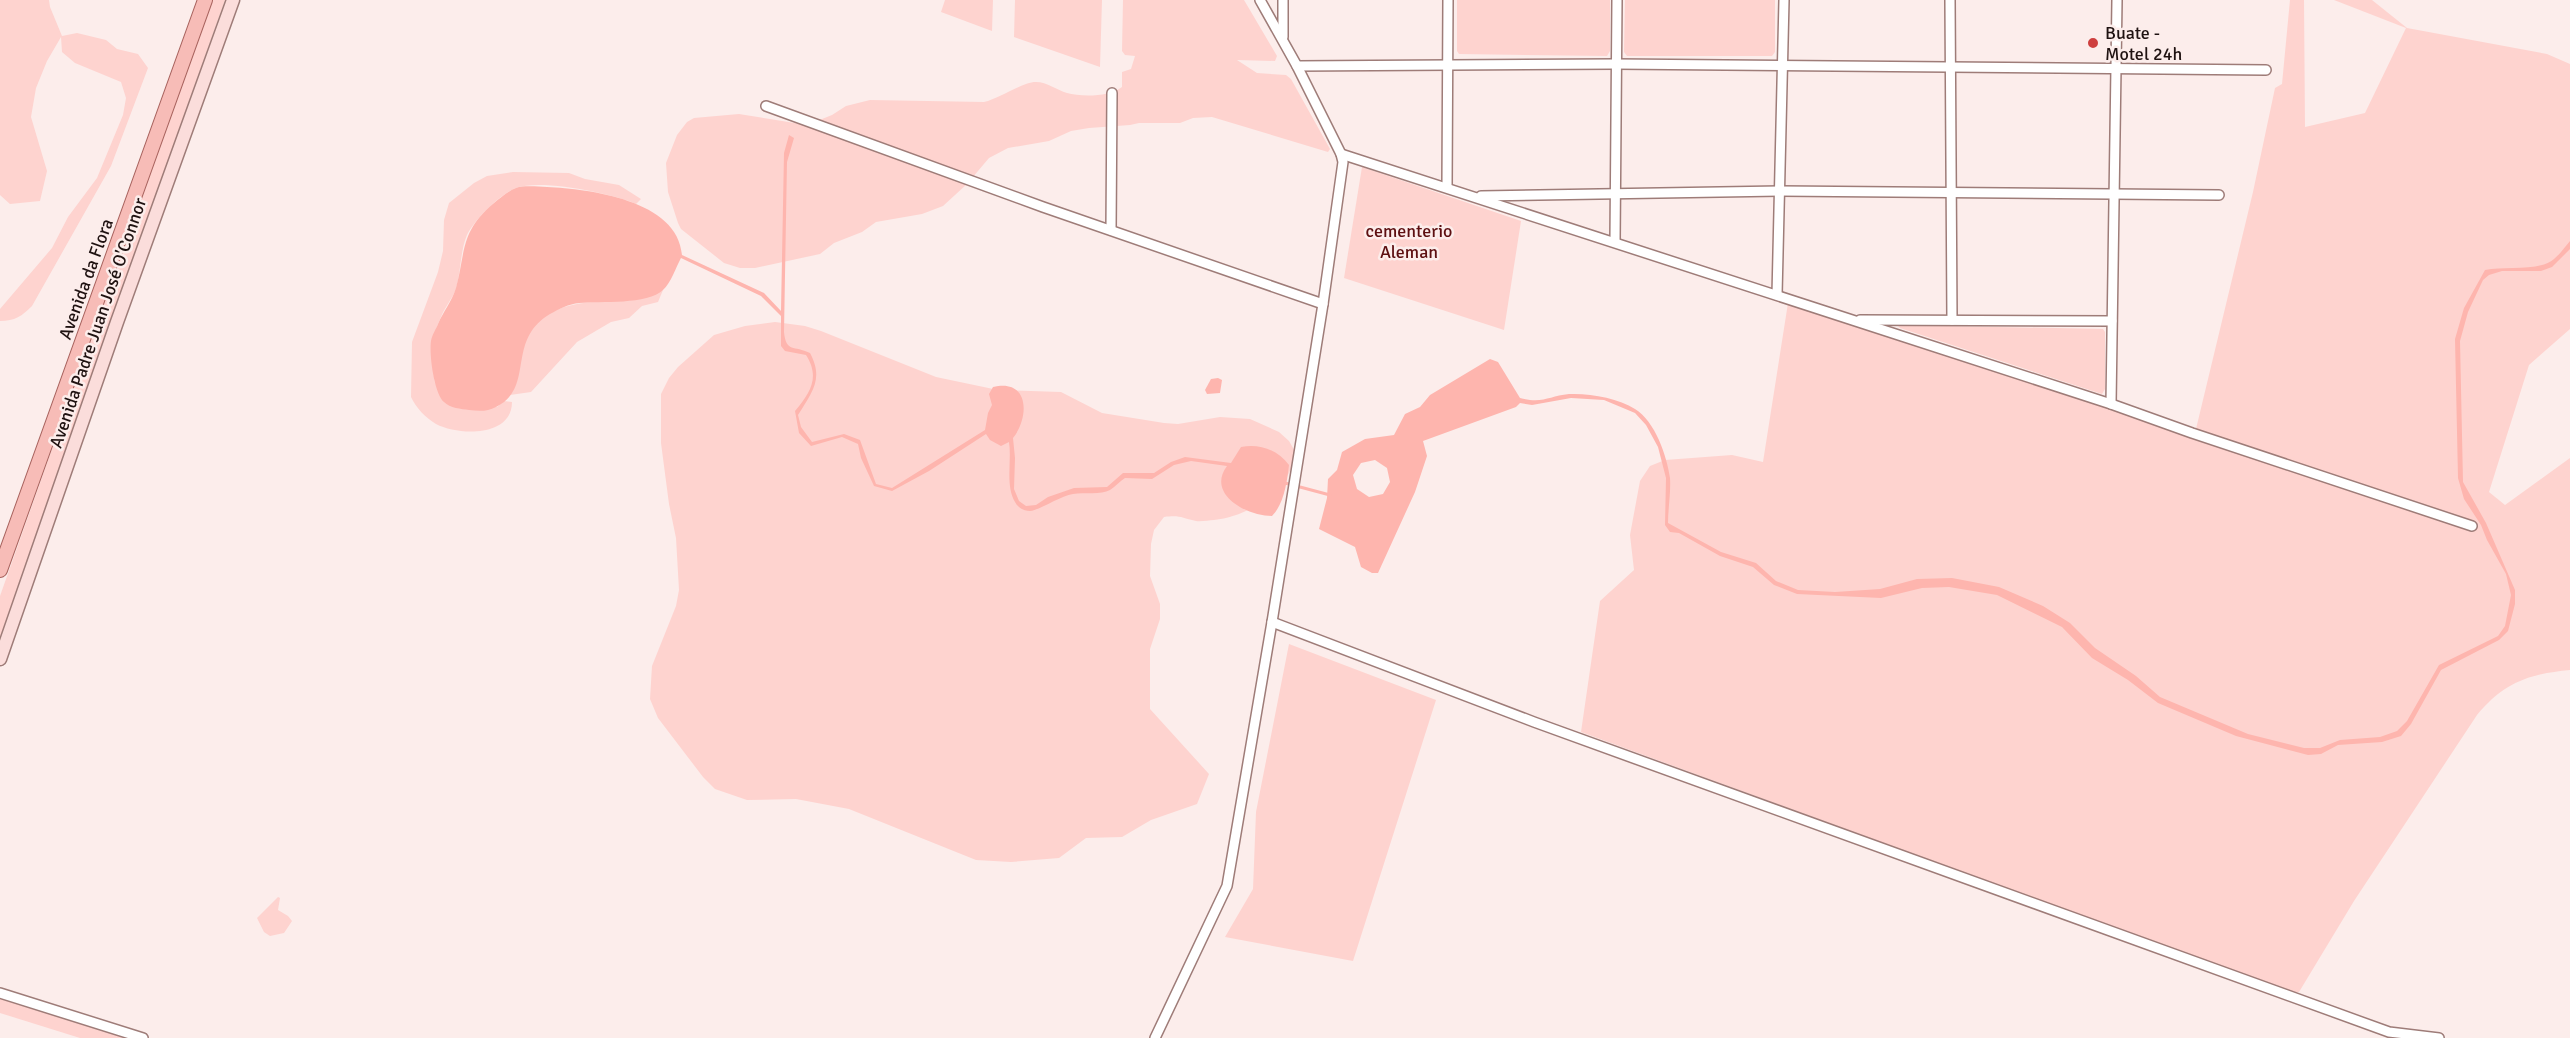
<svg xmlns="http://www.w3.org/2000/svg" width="2570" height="1038" font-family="Signika,sans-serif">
<rect width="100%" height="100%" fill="#fcedeb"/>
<g fill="#fed3cf">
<path d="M0 0H49L50 7 62 36 77 33 106 40 117 49 138 54 148 68 111 166 32 306C22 316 15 321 0 321V309L52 248 68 217 97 178 123 115 126 98 121 82 75 63 62 52 61 37 47 61 36 88 31 117 47 171 40 201 10 204 0 195Z"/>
<path d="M211 0H225L0 638V596Z"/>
<path d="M945 0H993L992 31 941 12Z"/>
<path d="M1015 0H1102L1100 67 1014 37Z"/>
<path d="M1123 0H1244L1277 56 1275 61 1237 60 1257 73 1286 75 1291 79 1330 149 1328 152 1212 117 1193 118 1180 123H1139L1130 125 1089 128 1071 131 1049 141 1008 148 989 158 967 184 943 206 922 214 876 222 862 232 834 243 820 254 755 268H740L724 263 681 229 678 223 668 192 666 163 677 135 687 122 694 118 739 114 807 125 832 115 846 106 870 100 984 102C1001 98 1022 82 1036 82 1047 82 1057 90 1067 93 1081 97 1110 97 1122 87V72L1131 69 1135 56 1125 55 1122 51Z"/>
<path d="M1457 0H1610V51L1607 56 1459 54 1457 51Z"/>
<path d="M1625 0H1775V52L1772 56H1627L1624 52Z"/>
<path d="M2290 0H2304L2305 127 2365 113 2406 28 2334 0H2372L2407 28 2547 54 2570 64V329L2529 365 2489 492 2505 505 2570 458V670C2528 674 2504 683 2477 715L2354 901 2299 992H2289L1581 732 1600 601 1634 570 1630 535 1640 481 1650 466 1665 460 1732 455 1763 462 1788 303 2435 516 2196 429 2253 192 2275 88 2282 84Z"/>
<path d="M1362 167 1521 221 1504 330 1344 278Z"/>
<path d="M513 172 569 173 585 179 619 185 641 199 636 204C610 193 542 179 516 188 500 194 474 220 467 235 460 252 461 271 456 289 452 299 445 307 441 317 429 343 431 356 435 383L497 407 504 401 512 402C512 437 459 436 436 424 426 418 416 408 411 397L412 342 438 272 443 251 444 220 449 203 474 183 487 176Z"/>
<path d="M663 290 658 302 642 306 629 318 611 322 577 342 531 392 510 395C524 376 516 353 528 334 558 287 620 311 663 290Z"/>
<path d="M775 322 805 326 821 331 936 377 998 390 1061 392 1102 413 1164 423 1178 424 1220 417 1250 419 1279 432 1289 441 1297 455C1286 491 1251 516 1214 520 1209 520 1201 522 1196 521 1181 518 1181 515 1164 517L1154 530 1151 544 1150 576 1160 604V619L1150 649V709L1209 774 1197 804 1151 820 1122 837 1086 838 1059 858 1011 862 976 860 849 809 796 799 747 800 715 789 703 777 658 718 650 699 652 666 676 606 679 590 676 538 669 504 661 443V394L669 378 678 367 714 335 745 326Z"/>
<path d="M1897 325 2103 329 2105 332V389L2102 394 1900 328Z"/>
<path d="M1289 644 1436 700 1353 961 1225 937 1253 889 1256 812Z"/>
<path d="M278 897 280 898 278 910 288 916 292 921 284 933 270 936 264 932 257 918Z"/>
<path d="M0 996 124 1038H80L0 1013Z"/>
</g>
<g fill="#feb5ae" fill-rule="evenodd">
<path d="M789 135 794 138 787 162 784 332C786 353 794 345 810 353 824 379 812 392 798 415L801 427 812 442 844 434 860 440 876 484 892 488 985 430 988 413 992 405 989 394 993 387C1029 378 1030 417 1013 438L1015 458 1014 489 1019 501 1026 506 1036 505 1048 497 1074 488 1107 487 1123 473H1154L1171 462 1185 457 1231 463 1241 447C1259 443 1278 450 1289 465 1287 482 1284 504 1272 516 1247 516 1206 494 1227 466L1191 461 1174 465 1152 479 1125 478C1120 481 1115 487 1110 490 1101 495 1084 492 1073 494 1060 496 1040 510 1030 511 1024 511 1018 508 1015 502 1005 485 1012 461 1009 442L1001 446 990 440 986 434 929 471 892 491 874 486 861 458 858 444 842 437 811 446 799 433 795 411C811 392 820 377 806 355L785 351 781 346V316L761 296 681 258C676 267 671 283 663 290 648 305 600 301 579 303 569 304 559 309 550 314 505 341 536 387 496 407 487 412 478 411 469 410 461 409 450 408 444 402 434 393 429 354 431 341 432 335 436 329 438 324 443 312 452 301 456 288 466 250 460 232 494 203 500 198 508 191 516 188 525 185 538 187 547 187 589 189 678 200 682 255L764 293 781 311 784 153Z"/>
<path d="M2570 241V249L2552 267 2541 271H2502L2489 275 2483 280 2468 312 2460 341 2463 482 2486 523 2515 590V604L2508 631 2499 640 2441 670 2411 724 2401 736 2382 742 2338 745 2321 754 2308 755 2236 736 2158 703 2128 680 2092 658 2062 627 1997 595 1949 587 1922 588 1881 598 1797 594 1774 585 1753 567 1720 556 1679 533 1670 532 1665 525 1666 478 1658 447 1646 425 1635 413 1604 400 1571 398 1532 405 1520 403 1516 407 1423 441 1427 456 1415 492 1378 573H1372L1361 567 1355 547 1319 529 1327 498 1328 479 1337 470 1342 452 1365 439 1394 435 1405 414 1420 407 1430 395 1490 359 1498 362 1520 398C1543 404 1549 396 1569 394 1590 393 1618 398 1635 409 1655 421 1667 456 1670 478 1671 492 1668 509 1668 523L1721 552 1756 563 1776 581 1798 590 1835 592 1880 589 1917 579 1952 578 1999 587 2043 606 2070 623 2095 648 2136 676 2160 697 2248 734 2304 748H2320L2340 740 2380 737 2397 731 2407 721 2439 665 2498 636 2505 626 2511 595 2506 574 2487 540 2481 525 2464 499 2458 478 2455 339 2464 308 2485 270C2505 266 2539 272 2554 259 2560 254 2565 247 2570 241ZM1375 460 1387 468 1390 482 1383 494 1369 497 1357 489 1353 475 1361 463Z"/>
<path d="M1218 378 1222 380 1220 393 1207 394 1205 390 1211 379Z"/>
</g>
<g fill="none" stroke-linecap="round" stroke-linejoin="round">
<path stroke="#feb5ae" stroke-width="3" d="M1285 483 1330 495"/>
<g stroke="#9e7c78" stroke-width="12">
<g id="street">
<path d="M1950 0 1952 320"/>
<path d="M1283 37V0"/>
<path d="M1297 66 1616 64 2266 70"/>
<path d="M766 106 1043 207 1323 304"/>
<path d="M1341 154 2111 404 2192 433 2472 526"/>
<path d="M1447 187 1448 0"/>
<path d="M1481 196 1780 191 2219 195"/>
<path d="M1111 230 1112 93"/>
<path d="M1615 241 1617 0"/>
<path d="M1777 295 1784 0"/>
<path d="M1860 320 2112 321"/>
<path d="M2111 404 2117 0"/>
<path d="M1272 622 1534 722 2389 1032 2439 1038"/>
<path d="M0 993 143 1038"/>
<path d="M1155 1038 1227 886 1272 622 1323 304 1343 162 1341 154 1297 66 1260 0"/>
</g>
</g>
<g stroke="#9e7c78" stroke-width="15">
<path id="secondary" d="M0 659 117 322 233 0"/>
</g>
<g stroke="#a8635e" stroke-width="16">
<path id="primary" d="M0 570 205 0"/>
</g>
<use href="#street" stroke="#fff" stroke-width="9"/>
<use href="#secondary" stroke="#fbdddb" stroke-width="12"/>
<use href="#primary" stroke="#f7bcb7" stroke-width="14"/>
</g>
<circle fill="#ce3f3e" stroke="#fcedeb" stroke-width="2" cx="2093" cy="43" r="6"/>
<g text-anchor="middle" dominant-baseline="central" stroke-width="5" stroke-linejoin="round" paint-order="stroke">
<g font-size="18" fill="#1f1211" stroke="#fcedeb" text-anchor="start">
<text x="2105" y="33">Buate -<tspan x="2105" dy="21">Motel 24h</tspan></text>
</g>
<g font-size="18" fill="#5d0f11" stroke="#fcedeb">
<text x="1409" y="231">cementerio<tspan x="1409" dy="21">Aleman</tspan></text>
</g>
<g font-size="18" fill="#1f1211" stroke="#fcedeb">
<text transform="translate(86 279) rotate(-70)">Avenida da Flora</text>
<text transform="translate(98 323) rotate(-71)">Avenida Padre Juan José O'Connor</text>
</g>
</g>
</svg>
